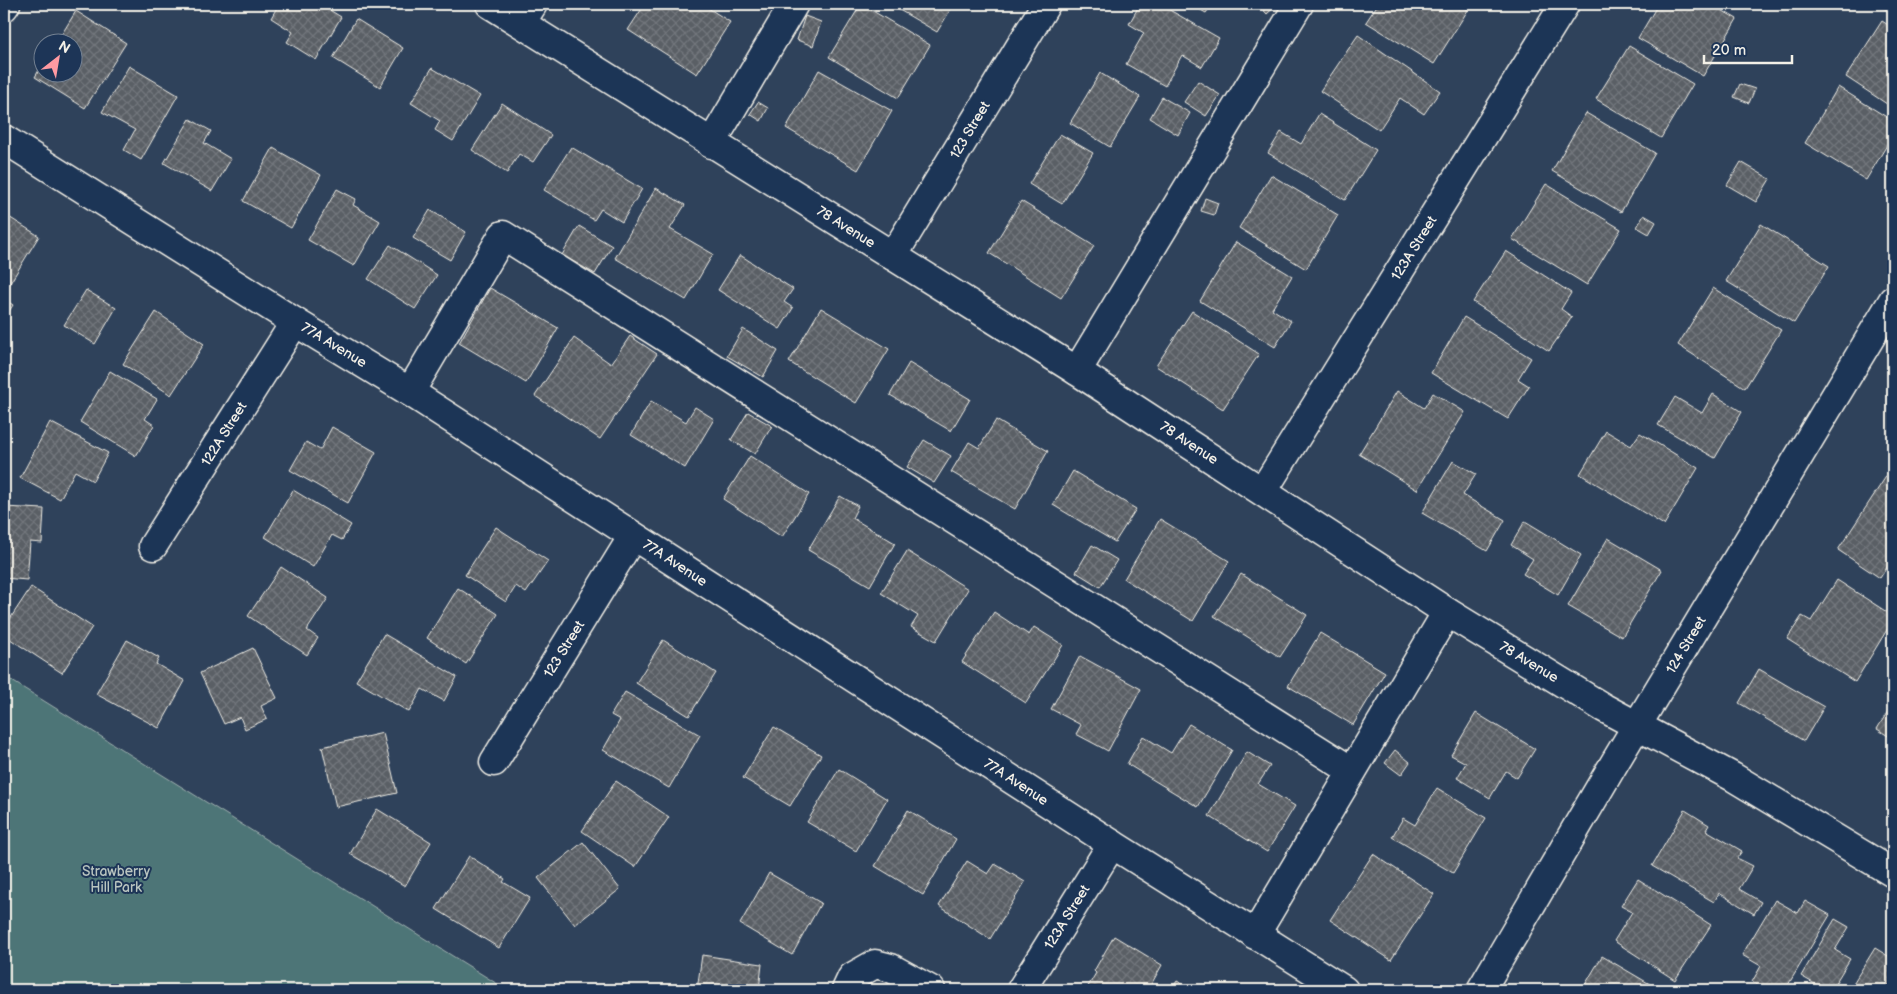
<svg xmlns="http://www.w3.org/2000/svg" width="1897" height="994" font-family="'Balsamiq Sans',sans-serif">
<defs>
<pattern id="building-cross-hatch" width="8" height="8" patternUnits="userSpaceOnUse" patternTransform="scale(1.25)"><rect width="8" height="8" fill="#5a5f65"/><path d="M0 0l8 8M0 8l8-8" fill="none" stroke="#72767b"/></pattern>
</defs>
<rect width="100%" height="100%" fill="#2f425b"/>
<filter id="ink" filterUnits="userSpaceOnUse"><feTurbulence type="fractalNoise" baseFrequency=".02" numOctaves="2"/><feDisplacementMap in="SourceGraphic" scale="10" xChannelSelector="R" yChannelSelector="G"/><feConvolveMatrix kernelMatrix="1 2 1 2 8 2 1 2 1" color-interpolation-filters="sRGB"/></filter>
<g filter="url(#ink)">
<path fill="#4d7477" stroke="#a0b2b0" d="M4 676 507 990H4Z"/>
<g fill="url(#building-cross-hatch)" stroke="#f4f1e8">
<path d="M279 4H320L341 17 316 60 287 42 293 32 271 18Z"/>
<path d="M645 4H702L730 22 697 74 628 30Z"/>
<path d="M861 4 930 45 898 98 829 57Z"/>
<path d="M889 4H954L937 32Z"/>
<path d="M1140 4H1159L1219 38 1202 67 1182 55 1165 86 1126 64 1144 33 1129 24Z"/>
<path d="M1190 4H1212L1206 13Z"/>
<path d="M1258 4H1278L1267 14Z"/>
<path d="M1378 4H1458L1468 10 1434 64 1366 22Z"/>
<path d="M1653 4H1711L1737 19 1703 76 1638 38 1657 6Z"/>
<path d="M1877 4H1893V14Z"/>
<path d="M76 11 126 43 85 108 35 77 42 65V72H72V42H57Z"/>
<path d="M805 16 821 22 813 46 797 40Z"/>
<path d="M356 19 403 48 380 87 333 58Z"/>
<path d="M1882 21 1893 28V108L1846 77Z"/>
<path d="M1358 35 1440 91 1424 114 1400 98 1379 130 1320 91Z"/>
<path d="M1629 46 1693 84 1661 138 1596 99Z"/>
<path d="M129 66 178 95 141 160 124 150 135 130 102 112Z"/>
<path d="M432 68 480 96 453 141 435 130 440 121 411 103Z"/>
<path d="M819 70 892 111 858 170 786 128Z"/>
<path d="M1100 73 1140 97 1110 147 1070 123Z"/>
<path d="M1198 81 1220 95 1206 116 1184 102Z"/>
<path d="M1740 84 1755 89 1749 103 1734 97Z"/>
<path d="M1838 87 1893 121V135L1866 180 1805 143Z"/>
<path d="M1162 97 1190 113 1178 135 1150 118Z"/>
<path d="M758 102 768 108 761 121 750 114Z"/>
<path d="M502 103 551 135 533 162 519 154 507 173 472 150Z"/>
<path d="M1586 113 1655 153 1621 212 1552 171Z"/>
<path d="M1319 114 1376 150 1345 200 1268 153 1281 132 1301 144Z"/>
<path d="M190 119 211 131 204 143 231 159 212 191 164 163Z"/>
<path d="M1060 134 1093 153 1062 204 1029 184Z"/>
<path d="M571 147 642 189 622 222 601 209 594 220 544 190Z"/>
<path d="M273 148 321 175 291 228 243 201Z"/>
<path d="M1741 162 1770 179 1756 202 1727 185Z"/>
<path d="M1271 175 1338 215 1306 269 1239 228Z"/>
<path d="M1546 184 1621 229 1587 285 1512 239Z"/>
<path d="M656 188 685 205 670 229 713 254 686 300 615 258Z"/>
<path d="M337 189 356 199 353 205 380 221 354 266 308 240Z"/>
<path d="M1205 198 1218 203 1214 215 1201 211Z"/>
<path d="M1021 201 1094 246 1061 298 989 253Z"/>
<path d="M430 210 466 232 450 260 413 238Z"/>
<path d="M4 214 39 236 7 288 4 286Z"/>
<path d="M1644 215 1656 222 1649 234 1637 227Z"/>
<path d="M1761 224 1829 266 1794 323 1726 281Z"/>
<path d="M579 226 612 246 595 274 562 255Z"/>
<path d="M1236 242 1292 276 1272 309 1291 321 1275 347 1200 301Z"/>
<path d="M390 245 437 275 415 309 368 279Z"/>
<path d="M1506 251 1571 293 1561 309 1572 317 1549 351 1473 302Z"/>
<path d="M740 255 793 289 784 302 793 308 780 329 718 290Z"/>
<path d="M490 288 558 328 526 383 459 343Z"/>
<path d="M1713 288 1781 330 1745 388 1678 345Z"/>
<path d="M86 290 116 308 95 344 64 325Z"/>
<path d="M4 299 13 305 4 319Z"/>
<path d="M821 308 889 349 856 403 789 362Z"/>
<path d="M1192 311 1259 354 1223 409 1156 366Z"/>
<path d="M156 312 204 344 171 395 123 364Z"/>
<path d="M1464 317 1531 358 1518 379 1529 386 1508 419 1431 373Z"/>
<path d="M743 329 778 351 763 377 727 356Z"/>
<path d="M630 336 657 354 600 439 535 396 574 338 611 364Z"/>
<path d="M909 363 970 399 951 431 890 395Z"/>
<path d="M110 371 157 399 145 419 154 425 136 456 80 422Z"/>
<path d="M1397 391 1424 408 1433 393 1465 412 1417 490 1359 454Z"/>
<path d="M1713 394 1742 412 1715 458 1658 425 1675 397 1702 413Z"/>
<path d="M651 401 686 422 695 407 714 419 685 468 631 435Z"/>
<path d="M748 412 772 426 755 454 731 440Z"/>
<path d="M996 420 1048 451 1015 509 951 472 969 442 979 448Z"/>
<path d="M50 422 108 453 93 481 75 471 60 499 20 478Z"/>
<path d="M332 427 376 452 348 503 290 470 306 442 320 450Z"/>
<path d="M1606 431 1631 446 1640 433 1698 468 1664 525 1580 474Z"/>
<path d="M924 440 951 456 934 483 907 467Z"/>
<path d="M750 456 809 494 782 537 723 499Z"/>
<path d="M1453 461 1476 474 1463 495 1505 520 1487 551 1422 513Z"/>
<path d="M1073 471 1136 509 1115 542 1053 505Z"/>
<path d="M1887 475 1893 479V558L1880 578 1838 550Z"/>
<path d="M293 490 351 525 342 540 332 535 313 567 265 537Z"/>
<path d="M840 496 858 506 852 518 895 543 870 586 808 550Z"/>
<path d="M4 507 44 509 42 543 30 542 27 580 4 578Z"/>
<path d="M1160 519 1229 561 1193 621 1124 579Z"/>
<path d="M1525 521 1581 555 1558 595 1523 574 1533 559 1511 545Z"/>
<path d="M496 527 548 561 526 593 516 586 506 602 465 575Z"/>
<path d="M1608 538 1662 570 1622 637 1568 606Z"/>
<path d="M1092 545 1117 560 1100 587 1076 572Z"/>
<path d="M907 551 968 589 936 641 911 627 918 616 881 593Z"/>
<path d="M281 567 328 598 307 630 318 638 307 655 248 616Z"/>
<path d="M1241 574 1307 615 1280 657 1214 616Z"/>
<path d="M1837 580 1893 616V620L1855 682 1787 639 1802 616 1811 621Z"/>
<path d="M31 587 92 627 62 673 4 635V628Z"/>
<path d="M458 588 498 614 466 664 427 638Z"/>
<path d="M994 612 1029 635 1034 627 1063 645 1026 703 962 662Z"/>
<path d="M1320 633 1385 672 1353 725 1288 686Z"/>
<path d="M384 634 457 677 444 701 422 689 409 712 356 681Z"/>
<path d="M127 640 159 658 156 664 185 681 159 728 96 694Z"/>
<path d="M663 640 716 673 689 716 636 683Z"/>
<path d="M253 648 277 698 261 706 267 719 245 729 240 717 224 724 200 673Z"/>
<path d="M1080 656 1141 689 1108 751 1076 734 1081 725 1051 709Z"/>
<path d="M1759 669 1824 707 1804 741 1739 703Z"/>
<path d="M625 692 700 735 669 788 603 750 620 720 611 715Z"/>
<path d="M1893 703V739L1877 729Z"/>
<path d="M1476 713 1535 749 1517 778 1506 771 1490 798 1457 778 1466 763 1451 755Z"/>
<path d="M1189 724 1232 750 1198 807 1127 764 1143 736 1171 753Z"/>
<path d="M774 727 821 755 790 806 743 778Z"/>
<path d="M383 733 397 793 336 807 322 747Z"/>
<path d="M1395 750 1410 762 1401 775 1385 763Z"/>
<path d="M1247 752 1270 766 1258 784 1295 806 1267 852 1209 816Z"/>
<path d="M839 769 887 799 856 851 807 822Z"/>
<path d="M616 781 669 817 635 867 582 831Z"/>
<path d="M1437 788 1486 818 1453 873 1392 837 1403 818 1415 825Z"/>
<path d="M377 809 431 842 405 886 350 854Z"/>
<path d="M908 810 956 839 923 895 875 866Z"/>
<path d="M1685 810 1709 825 1706 830 1742 851 1737 858 1753 866 1739 889 1761 902 1754 914 1719 893 1714 902 1652 866Z"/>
<path d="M583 842 620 889 575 925 538 878Z"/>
<path d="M1373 854 1434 894 1391 960 1330 920Z"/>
<path d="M469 856 505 879 503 882 530 898 499 948 436 909Z"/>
<path d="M967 861 988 874 995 864 1025 882 990 939 939 906Z"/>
<path d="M769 873 821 903 792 955 740 924Z"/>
<path d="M1638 879 1711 925 1675 980 1614 941 1632 912 1621 906Z"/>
<path d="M1775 900 1798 913 1805 901 1830 915 1785 990H1765L1752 982 1761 966 1742 955Z"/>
<path d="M1835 919 1849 927 1835 950 1850 959 1831 990H1825L1801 976Z"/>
<path d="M1114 936 1162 965 1148 990H1086L1096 973 1094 971Z"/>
<path d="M1875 948 1893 959V978L1886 990H1849Z"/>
<path d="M702 955 762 964 759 990H697Z"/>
<path d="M1602 956 1660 990H1582Z"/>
<path d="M1177 981 1193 990H1171Z"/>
</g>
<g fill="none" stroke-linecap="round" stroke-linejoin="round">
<g stroke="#f4f1e8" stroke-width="31">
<g id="minor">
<path d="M490 4 1077 371 1447 612 1604 708 1733 777 1893 873"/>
<path d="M4 7 6 4"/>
<path d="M521 23 533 4"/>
<path d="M4 139 295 322 410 392 1112 844 1344 990"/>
<path d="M711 144 794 4"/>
<path d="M893 256 1046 4"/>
<path d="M1077 371 1299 4"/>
<path d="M410 392 503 235 1352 771"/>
<path d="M1263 491 1565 4"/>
<path d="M153 546 295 322"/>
<path d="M494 762 633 536"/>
<path d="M1255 935 1447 612"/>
<path d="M846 990 852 977 875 964 891 968 931 990"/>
<path d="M1021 990 1112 844"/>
<path d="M1481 990 1615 762 1893 300"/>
</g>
</g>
<use href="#minor" stroke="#1d3557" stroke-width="28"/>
</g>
</g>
<g text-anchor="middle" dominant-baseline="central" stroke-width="4" stroke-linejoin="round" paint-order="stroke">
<g font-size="14" fill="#f4f1e8" stroke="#1d3557">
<text transform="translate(970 130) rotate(-59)">123 Street</text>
<text transform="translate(846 227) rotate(32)">78 Avenue</text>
<text transform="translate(1414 248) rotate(-58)">123A Street</text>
<text transform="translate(334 345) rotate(31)">77A Avenue</text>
<text transform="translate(224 434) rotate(-58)">122A Street</text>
<text transform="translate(1189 443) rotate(33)">78 Avenue</text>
<text transform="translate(675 563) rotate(33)">77A Avenue</text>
<text transform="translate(1686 645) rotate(-59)">124 Street</text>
<text transform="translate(564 649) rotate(-58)">123 Street</text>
<text transform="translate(1529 662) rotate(31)">78 Avenue</text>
<text transform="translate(1016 782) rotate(33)">77A Avenue</text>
<text transform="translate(1067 917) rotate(-58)">123A Street</text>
</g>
<g font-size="14" fill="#bac5c0" stroke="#1d3557">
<text x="116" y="871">Strawberry<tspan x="116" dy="16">Hill Park</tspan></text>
</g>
</g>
<rect width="1897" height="994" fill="none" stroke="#1d3557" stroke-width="20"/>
<rect x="10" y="10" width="1877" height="974" fill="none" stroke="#f4f1e8" stroke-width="2" filter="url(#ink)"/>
<g transform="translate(58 58) rotate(31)"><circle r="24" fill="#1d3557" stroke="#738091"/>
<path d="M0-4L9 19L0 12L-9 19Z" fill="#ff9aa2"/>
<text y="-8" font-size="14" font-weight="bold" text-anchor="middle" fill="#f4f1e8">N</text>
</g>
<path d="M1704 55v8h88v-8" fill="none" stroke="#f4f1e8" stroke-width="2.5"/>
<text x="1712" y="55" font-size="15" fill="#f4f1e8" stroke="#1d3557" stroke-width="4" paint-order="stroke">20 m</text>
</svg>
